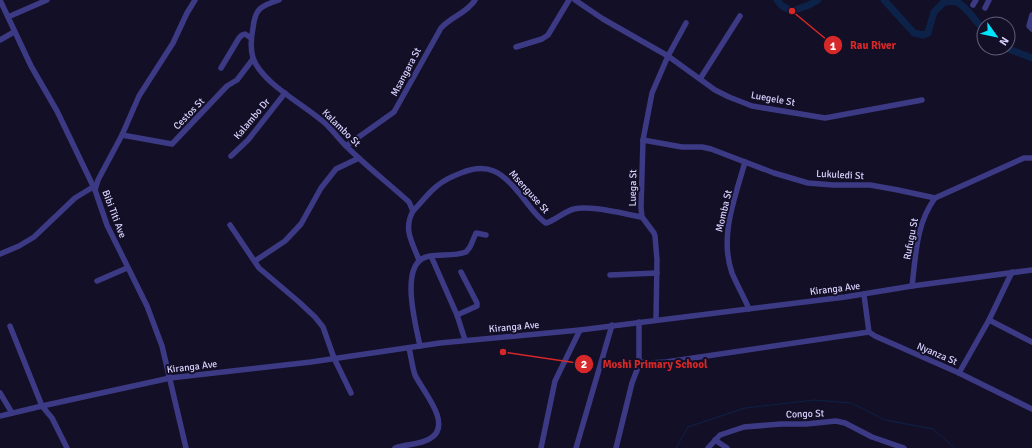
<svg xmlns="http://www.w3.org/2000/svg" width="1032" height="448" font-family="Signika,sans-serif">
<rect width="100%" height="100%" fill="#130f26"/>
<g fill="none" stroke-linecap="round" stroke-linejoin="round">
<path stroke="#0c2248" stroke-width="1" d="M676 448 688 427 745 408 814 400 851 403 885 420 933 429 955 448"/>
<g stroke="#0c2248" stroke-width="7">
<path d="M777 0 782 6 792 11 809 5 818 0"/>
<path d="M884 0 914 33 923 35 928 33 934 12 944 2C948 2 953 1 957 2 967 7 976 22 984 30"/>
<path d="M1006 48 1032 58"/>
</g>
<g stroke="#3d3a85" stroke-width="5.5">
<path d="M0 0 31 66 57 111 95 190"/>
<path d="M279 0C261 6 255 8 253 28 251 38 250 48 253 58 262 84 307 106 327 125 333 131 339 139 345 145 365 165 388 183 409 202L413 211C403 229 412 242 419 260"/>
<path d="M575 0 603 19 668 56 715 90 729 97 752 106 825 118 922 100"/>
<path d="M973 5 976 0"/>
<path d="M985 8 989 0"/>
<path d="M1032 15 1029 26 1032 29"/>
<path d="M8 17 47 0"/>
<path d="M0 40 14 32"/>
<path d="M516 47 542 39 548 35 569 0"/>
<path d="M221 68 239 38 242 35 245 34 251 38"/>
<path d="M700 79 740 16"/>
<path d="M122 135 172 144 227 86 237 80 253 59"/>
<path d="M643 140 682 147H702L711 149 774 173 808 183 833 185H870L898 190 935 198 1024 158H1032"/>
<path d="M346 146 394 112 441 28C452 16 467 13 475 0"/>
<path d="M231 156 248 140 285 93"/>
<path d="M745 162C735 198 719 236 732 273 737 285 744 297 749 309"/>
<path d="M413 211C421 203 428 193 437 186 444 180 453 176 461 173 488 162 502 172 519 193 526 201 537 218 546 223 556 220 563 212 574 209 591 205 624 214 642 217"/>
<path d="M230 225 259 268 299 302 315 317 323 327 334 358 351 393"/>
<path d="M0 254 19 246 34 237 75 198 93 187"/>
<path d="M431 256 457 315 465 340"/>
<path d="M255 261 285 241 301 224 321 188 336 169 359 158"/>
<path d="M610 275 657 273"/>
<path d="M97 281 127 268"/>
<path d="M912 286C916 254 916 224 935 198"/>
<path d="M864 295 869 332 875 336 959 373 1032 409"/>
<path d="M457 315 477 306V303L461 272"/>
<path d="M656 320 657 260 655 236 654 233 642 217 641 208 643 140 652 93 668 56 686 23"/>
<path d="M989 320 1032 342"/>
<path d="M639 322V361L640 362 649 363 666 362 869 332"/>
<path d="M10 326 42 406 52 418 67 448"/>
<path d="M420 346C416 326 399 265 426 257 438 253 453 257 466 252L470 247 476 233 486 235"/>
<path d="M959 373 989 320 1012 272"/>
<path d="M0 393 12 413"/>
<path d="M0 416 42 406 170 378 311 362 440 343 580 330 845 297 912 286 1032 270"/>
<path d="M715 440 727 448"/>
<path d="M186 448 162 346 147 306 107 225 95 190 98 180 122 135 139 96 173 43 187 13 195 0"/>
<path d="M395 448C406 444 421 445 431 438 453 424 422 390 415 375 412 366 411 356 409 348"/>
<path d="M541 448 555 381 580 330"/>
<path d="M576 448 612 325"/>
<path d="M616 448 632 383 640 362"/>
<path d="M708 448 720 435 744 427 781 424H806L836 421 845 423 872 437 904 448"/>
</g>
</g>
<g text-anchor="middle" dominant-baseline="central" stroke-width="4" stroke-linejoin="round" paint-order="stroke">
<g font-size="10" fill="#d9d4ff" stroke="#130f26">
<text transform="translate(406 72) rotate(-62)">Msangara St</text>
<text transform="translate(773 99) rotate(10)">Luegele St</text>
<text transform="translate(189 114) rotate(-46)">Cestos St</text>
<text transform="translate(252 119) rotate(-50)">Kalambo Dr</text>
<text transform="translate(341 128) rotate(44)">Kalambo St</text>
<text transform="translate(840 175) rotate(3)">Lukuledi St</text>
<text transform="translate(633 188) rotate(-89)">Luega St</text>
<text transform="translate(529 192) rotate(48)">Msenguse St</text>
<text transform="translate(724 211) rotate(-77)">Momba St</text>
<text transform="translate(114 214) rotate(69)">Bibi Titi Ave</text>
<text transform="translate(911 239) rotate(-79)">Rufugu St</text>
<text transform="translate(835 289) rotate(-7)">Kiranga Ave</text>
<text transform="translate(514 327) rotate(-5)">Kiranga Ave</text>
<text transform="translate(937 354) rotate(23)">Nyanza St</text>
<text transform="translate(192 367) rotate(-7)">Kiranga Ave</text>
<text transform="translate(805 414) rotate(-2)">Congo St</text>
</g>
</g>
<path fill="none" stroke="#d62828" stroke-width="1.5" d="M792 11L833 45M503 352L584 364"/>
<g fill="#d62828" stroke="#130f26" stroke-width="1.5">
<circle cx="792" cy="11" r="4"/>
<circle cx="503" cy="352" r="4"/>
<circle cx="833" cy="45" r="10"/>
<circle cx="584" cy="364" r="10"/>
</g>
<g font-size="12" text-anchor="middle" font-weight="bold" fill="#fff">
<text x="833" y="50">1</text>
<text x="584" y="368">2</text>
</g>
<g font-size="11" text-anchor="middle" font-weight="bold" fill="#d62828" stroke="#130f26" stroke-width="4" stroke-linejoin="round" paint-order="stroke">
<text x="873" y="49">Rau River</text>
<text x="655" y="368">Moshi Primary School</text>
</g>
<g transform="translate(996 36) rotate(123)"><circle r="19" fill="#130f26" stroke="#625e7d"/>
<path d="M0-3L7 15L0 10L-7 15Z" fill="#00e5ff"/>
<text y="-6" font-size="11" font-weight="bold" text-anchor="middle" fill="#d9d4ff">N</text>
</g>
</svg>
